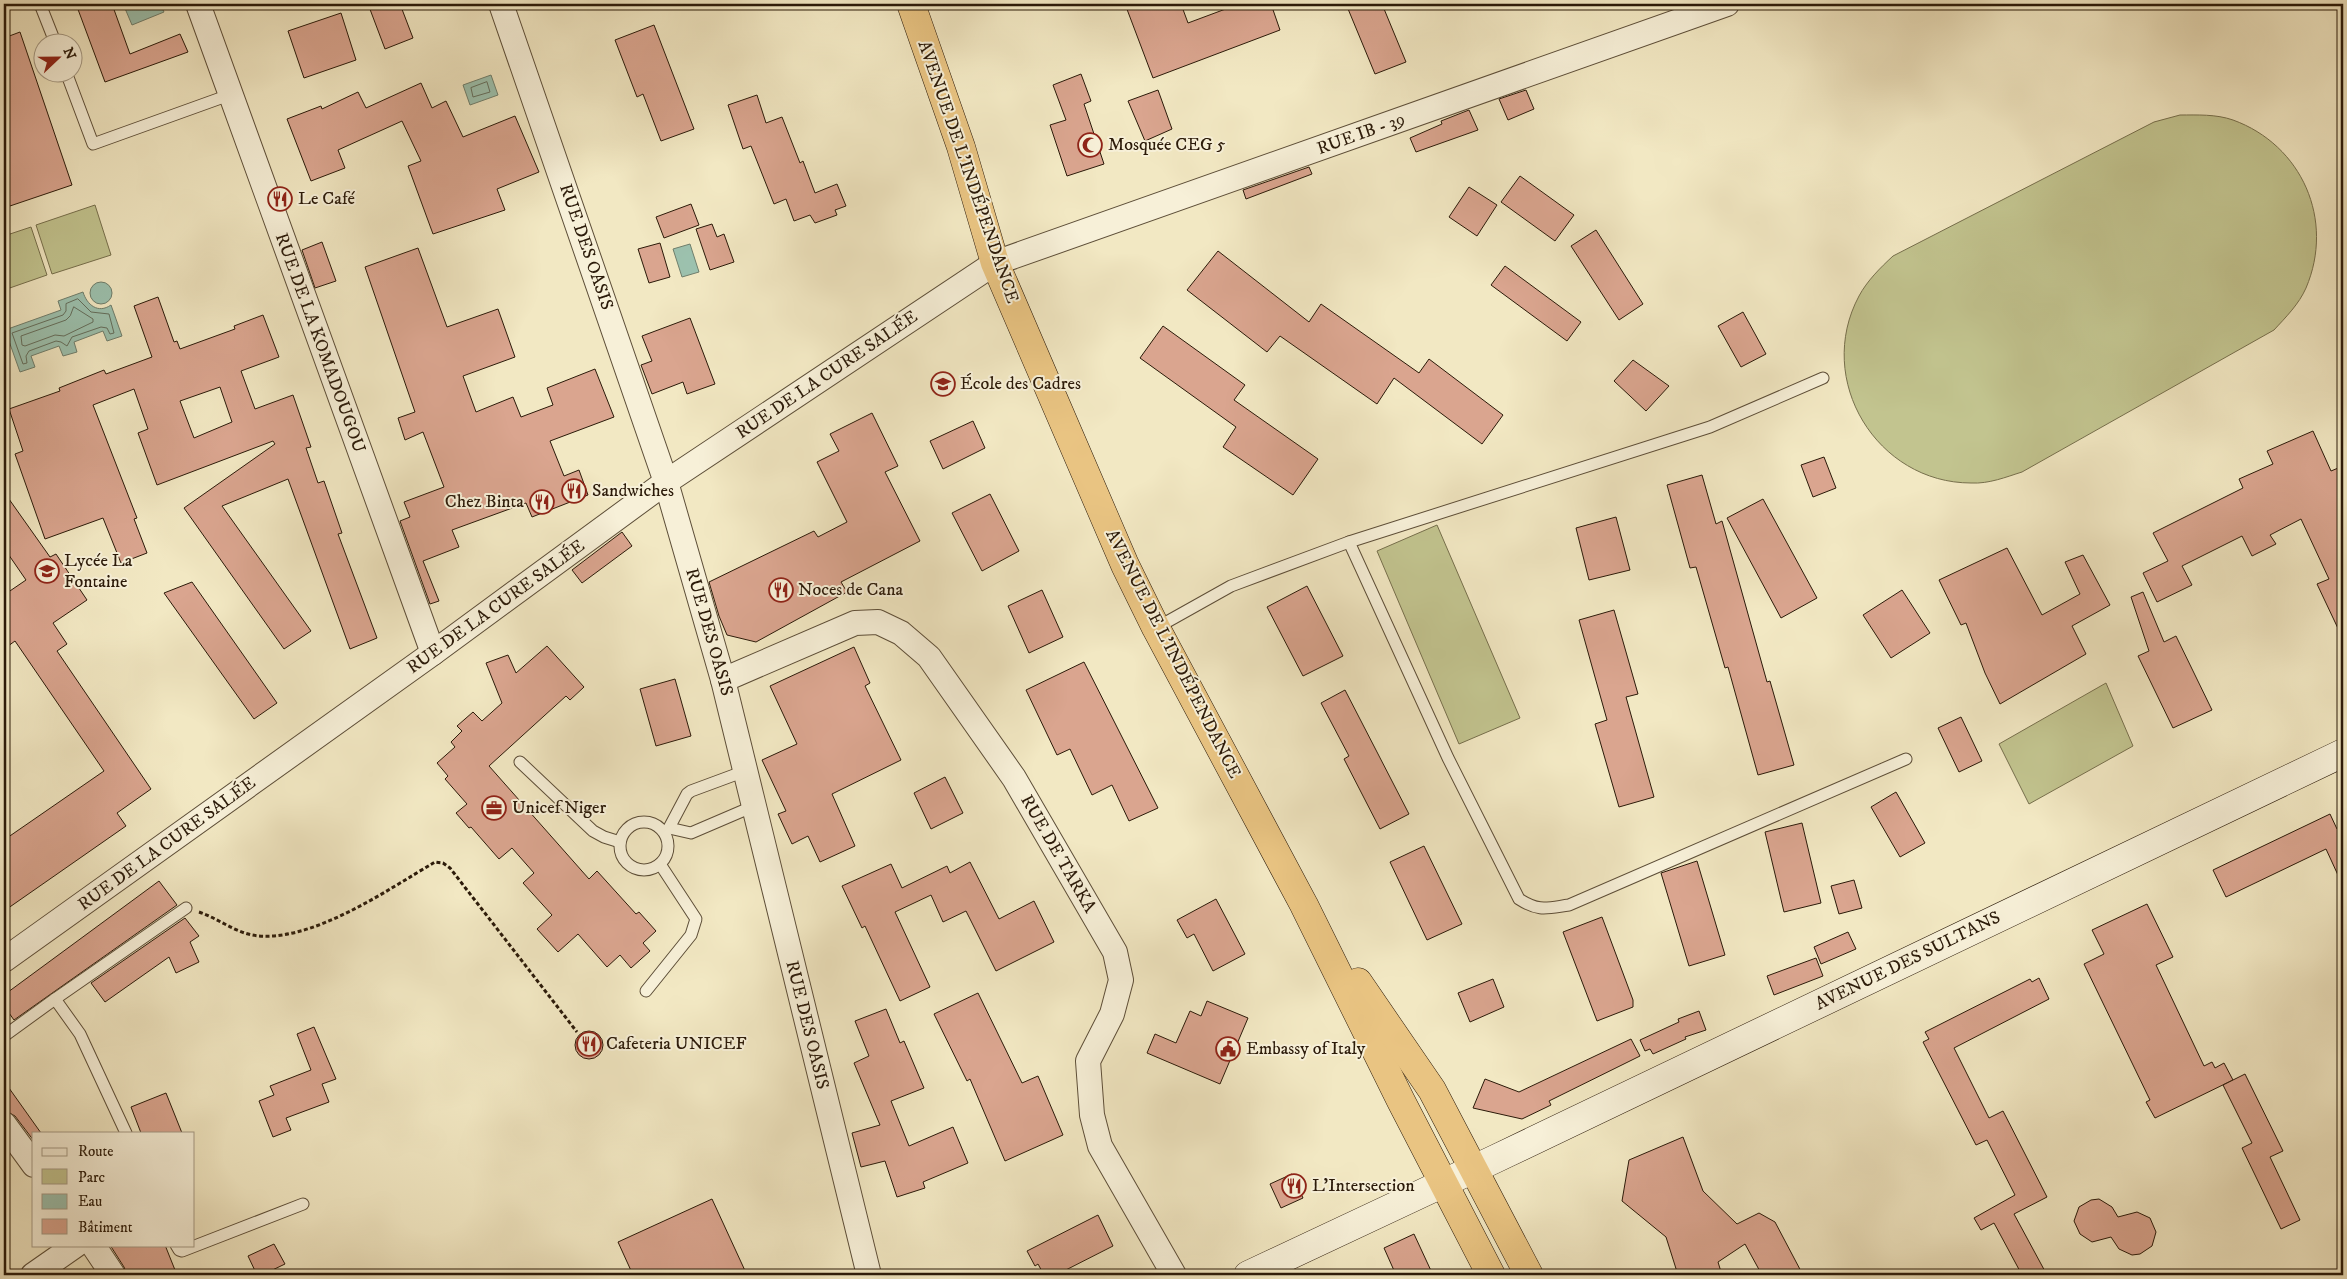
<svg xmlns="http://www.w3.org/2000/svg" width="2347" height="1279" font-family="'IM FELL DW Pica',serif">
<rect width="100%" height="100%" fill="#f2e8c3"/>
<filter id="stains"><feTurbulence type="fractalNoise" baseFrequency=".004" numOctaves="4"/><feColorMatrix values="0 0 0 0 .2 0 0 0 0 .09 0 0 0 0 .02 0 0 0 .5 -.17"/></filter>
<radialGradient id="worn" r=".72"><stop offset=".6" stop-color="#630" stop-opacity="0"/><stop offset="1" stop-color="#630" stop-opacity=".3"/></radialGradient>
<g fill="#c2c48f" stroke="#766f4c">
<path d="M2180 115C2197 115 2216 114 2233 120 2302 145 2335 220 2306 288 2299 304 2286 317 2274 330L2022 472C2006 477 1989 484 1971 483 1877 483 1814 380 1859 296 1867 281 1880 268 1893 256L2154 122Z"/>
<path d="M95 205 111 255 52 274 36 225Z"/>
<path d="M31 227 47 275 4 290V236Z"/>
<path d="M1437 525 1520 718 1459 744 1377 551Z"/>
<path d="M2106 683 2133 746 2029 804 1999 744Z"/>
</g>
<g fill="#9cc1ae" stroke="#6f7e6c">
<path d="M129 4H160L164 12 132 25 124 6Z"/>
<path d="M491 75 498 95 470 105 463 85Z"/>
<path d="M690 244 699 272 682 277 673 249Z"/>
<circle cx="101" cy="293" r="11"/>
<path d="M83 292C87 305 98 314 111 305L122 336 107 341 103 331 74 342 77 352 63 356 59 346 31 356 35 367 20 372 5 330 61 310 58 301Z"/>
</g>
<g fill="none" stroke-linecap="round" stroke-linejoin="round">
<g stroke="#646e5c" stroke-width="1">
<path d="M487 82 490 92 473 97 471 88Z"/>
<path d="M78 299 91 312 109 314 114 333 110 334 107 328 101 327 72 337 67 346 61 342 56 341 29 351 26 356 27 363 23 364 12 333 63 315 66 311V304Z"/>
<path d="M74 307 93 319V322L64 336 55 335 25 346 22 345 21 336 66 320 70 316Z"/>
</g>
</g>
<g fill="#daa58f" stroke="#2b1a09" fill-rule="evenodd">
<path d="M76 4H112L130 54 180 34 188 52 105 82Z"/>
<path d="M368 4H400L413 38 385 49Z"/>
<path d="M1125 4H1181L1188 23 1239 4H1271L1280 30 1153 78Z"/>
<path d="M1346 4H1382L1406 62 1375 74Z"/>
<path d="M341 13 356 60 304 78 288 31Z"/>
<path d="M654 25 694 129 661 141 643 94 637 97 615 40Z"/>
<path d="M20 32 72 185 4 208V38Z"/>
<path d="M1081 74 1091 101 1084 104 1104 164 1067 176 1050 125 1066 120 1053 85Z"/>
<path d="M421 83 432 108 446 101 463 137 515 116 539 172 497 189 505 210 433 234 408 166 421 161 402 121 338 150 345 168 311 181 287 119 321 106 322 109 358 92 366 108Z"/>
<path d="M1158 90 1172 129 1145 141 1128 101Z"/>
<path d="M1526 90 1534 109 1508 120 1499 99Z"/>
<path d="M757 95 766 123 782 117 800 163 803 161 815 193 837 184 846 206 835 210 837 215 815 223 810 215 794 221 786 199 774 204 751 146 743 149 728 105Z"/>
<path d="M1469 110 1478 130 1416 152 1410 138 1442 124 1441 121Z"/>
<path d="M1309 167 1312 174 1246 199 1243 190Z"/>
<path d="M1520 176 1574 215 1555 241 1501 202Z"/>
<path d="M1469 187 1497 205 1477 236 1449 217Z"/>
<path d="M691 204 699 225 664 238 656 217Z"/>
<path d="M712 224 717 237 724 234 734 262 710 270 696 229Z"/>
<path d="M1596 230 1643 304 1619 320 1571 246Z"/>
<path d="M322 242 336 281 315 288 302 250Z"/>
<path d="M660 243 670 277 649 283 638 249Z"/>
<path d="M418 248 447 327 498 309 515 357 463 376 476 412 513 397 521 417 553 405 547 388 595 369 614 417 550 441 564 476 579 470 588 495 532 517 526 503 452 530 459 547 423 561 439 601 430 604 400 521 410 517 404 502 444 487 423 432 405 440 398 418 415 412 365 267Z"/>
<path d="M1218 251 1309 322 1321 304 1419 373 1429 359 1503 415 1482 444 1394 378 1377 404 1280 336 1267 352 1187 290Z"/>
<path d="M1505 266 1581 322 1567 341 1491 285Z"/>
<path d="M158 297 174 342 177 341 180 349 235 329 234 326 263 315 279 357 241 371 255 409 293 395 311 447 306 448 318 483 324 481 342 533 338 534 377 638 350 649 288 479 222 506 311 631 284 649 184 508 275 444 273 441 157 485 138 433 148 429 134 389 93 405 137 518 134 519 147 553 121 563 103 518 45 539 15 454 23 451 9 409 60 391 59 388 104 370 106 374 152 357 134 306ZM220 387 232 422 194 438 180 401Z"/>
<path d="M1743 312 1766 354 1741 367 1718 326Z"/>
<path d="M690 318 715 384 687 394 683 382 652 394 641 365 652 361 642 336Z"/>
<path d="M1163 326 1245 385 1234 400 1318 459 1293 495 1223 447 1236 427 1140 358Z"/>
<path d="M1633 360 1669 386 1646 411 1614 381Z"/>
<path d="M872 413 898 466 885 472 920 541 841 582 847 592 756 642 727 635 719 616 709 582 814 531 818 537 847 522 817 462 839 451 830 434Z"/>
<path d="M973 421 985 448 943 469 930 441Z"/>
<path d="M2313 431 2331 471 2343 466V639L2317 584 2329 579 2301 519 2270 535 2276 544 2252 556 2242 536 2182 566 2192 585 2157 602 2143 573 2168 561 2153 533 2243 488 2239 479 2273 464 2267 451Z"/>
<path d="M1824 457 1836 488 1813 497 1801 465Z"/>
<path d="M1702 475 1716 524 1722 521 1767 682 1770 681 1794 765 1758 775 1728 667 1725 668 1696 567 1690 568 1667 485Z"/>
<path d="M4 492 50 557 56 554 87 600 53 623 67 644 57 651 151 789 117 813 126 826 4 911V840L104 771 15 641 4 649V595L26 580 4 548Z"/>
<path d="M990 494 1019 551 982 571 952 513Z"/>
<path d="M1763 499 1817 598 1781 618 1727 518Z"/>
<path d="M1616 517 1630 570 1589 580 1576 528Z"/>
<path d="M622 532 632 546 582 583 572 570Z"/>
<path d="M2007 548 2042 615 2080 594 2065 562 2083 555 2110 605 2072 626 2086 654 2000 704 1985 673 1966 623 1961 625 1939 580Z"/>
<path d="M192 582 277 703 254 719 164 593Z"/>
<path d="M1307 586 1343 656 1303 676 1267 607Z"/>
<path d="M1042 590 1063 637 1029 653 1008 606Z"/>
<path d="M1902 590 1930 633 1891 658 1863 615Z"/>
<path d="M2143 592 2164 642 2176 636 2212 710 2173 728 2138 656 2149 651 2131 597Z"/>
<path d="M1614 610 1638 694 1626 697 1654 797 1619 807 1595 724 1607 720 1579 620Z"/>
<path d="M547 646 584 687 570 700 566 696 489 766 589 879 597 871 636 914 639 912 656 931 643 943 650 951 631 968 620 955 607 967 578 934 558 952 537 929 552 915 523 883 534 873 512 848 499 859 471 827 469 828 456 813 467 804 445 779 448 776 437 763 455 747 451 742 462 731 457 726 473 712 482 721 502 703 486 663 508 655 516 673Z"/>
<path d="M854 647 870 683 865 686 901 760 832 794 855 846 820 862 808 836 792 844 778 814 786 811 762 760 797 744 770 686Z"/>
<path d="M1084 662 1158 808 1129 821 1112 785 1092 795 1070 749 1057 755 1026 690Z"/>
<path d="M675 679 691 736 656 746 640 689Z"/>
<path d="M1345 690 1409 814 1380 829 1344 759 1349 756 1321 703Z"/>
<path d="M1961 717 1982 761 1959 772 1938 728Z"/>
<path d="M945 777 963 813 931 829 914 793Z"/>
<path d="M1896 792 1925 843 1900 857 1871 807Z"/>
<path d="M2330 814 2337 829 2343 826V886L2326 849 2226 897 2213 870Z"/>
<path d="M1802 823 1821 903 1784 912 1765 832Z"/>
<path d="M1424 846 1462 924 1427 940 1390 862Z"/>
<path d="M1697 861 1725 955 1689 966 1661 873Z"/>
<path d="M970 862 999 919 1034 901 1054 942 996 971 966 911 943 922 931 895 895 912 930 987 900 1001 865 926 862 928 842 886 891 864 902 888 947 866 950 873Z"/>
<path d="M1854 880 1862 908 1839 914 1831 886Z"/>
<path d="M159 881 177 905 14 1020 4 1006V995Z"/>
<path d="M1216 899 1245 954 1213 971 1194 934 1187 938 1177 920Z"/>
<path d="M2147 904 2173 957 2156 965 2204 1066 2212 1062 2215 1068 2224 1063 2233 1080 2155 1118 2146 1102 2150 1100 2084 964 2104 954 2092 930Z"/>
<path d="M1602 917 1633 1000V1007L1597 1021 1563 932Z"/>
<path d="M185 918 199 936 190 942 199 962 176 973 169 957 105 1002 91 983Z"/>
<path d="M1848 932 1856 949 1821 964 1814 947Z"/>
<path d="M1816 958 1823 976 1774 995 1767 976Z"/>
<path d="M2039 978 2049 999 1954 1048 1989 1118 2003 1111 2047 1197 2014 1214 2047 1275H2022L1994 1223 1981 1230 1974 1218 2015 1195 1987 1140 1976 1145 1923 1042 1929 1039 1925 1032 2030 979 2032 982Z"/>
<path d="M1493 979 1504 1007 1470 1022 1458 993Z"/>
<path d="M978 993 1022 1083 1038 1076 1063 1135 1005 1161 970 1079 967 1081 934 1014Z"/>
<path d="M1207 1001 1248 1018 1220 1084 1147 1053 1155 1034 1176 1043 1190 1011 1201 1016Z"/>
<path d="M886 1009 900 1043 904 1041 924 1088 891 1101 909 1146 953 1127 968 1163 923 1182 925 1188 897 1197 885 1161 861 1167 852 1133 880 1125 854 1063 869 1056 855 1021Z"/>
<path d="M1699 1011 1706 1030 1685 1037 1686 1039 1653 1054 1650 1049 1645 1051 1640 1040 1679 1022 1678 1019Z"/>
<path d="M314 1027 336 1079 322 1084 329 1102 286 1118 291 1130 273 1137 259 1101 274 1095 270 1086 311 1070 297 1034Z"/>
<circle cx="589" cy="1045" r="14"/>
<path d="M1631 1039 1640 1056 1549 1101 1551 1105 1522 1119 1473 1108 1485 1079 1519 1092Z"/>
<path d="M2245 1074 2283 1151 2270 1157 2300 1220 2281 1229 2242 1148 2252 1143 2223 1085Z"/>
<path d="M4 1081 41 1133H34V1141L15 1116 4 1110Z"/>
<path d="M166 1093 182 1133H141L131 1107Z"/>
<path d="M1683 1137 1703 1191 1737 1224 1759 1213 1775 1222 1803 1275H1762L1745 1244 1718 1262 1722 1275H1678L1666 1237 1622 1201 1629 1160Z"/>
<path d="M1292 1174 1303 1198 1281 1208 1270 1184Z"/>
<path d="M712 1199 747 1275H633L618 1242Z"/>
<path d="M2099 1199 2112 1207 2118 1217 2137 1212 2150 1218 2156 1232 2152 1246 2140 1254 2132 1255 2119 1249 2111 1237 2092 1242 2080 1234 2074 1221 2079 1207 2091 1200Z"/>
<path d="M1098 1215 1113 1246 1056 1275H1044L1038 1264 1035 1266 1027 1251Z"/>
<path d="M1414 1234 1433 1275H1396L1384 1248Z"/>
<path d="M274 1244 285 1264 262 1275H257L248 1256Z"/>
<path d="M110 1245H165L177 1275H127L124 1267Z"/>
</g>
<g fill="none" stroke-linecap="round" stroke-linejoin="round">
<g stroke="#5d4e38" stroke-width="13">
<g id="lane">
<path d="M40 4 55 42"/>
<path d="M66 72 93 144 232 94"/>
<path d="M1349 542 1448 758 1519 899C1539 912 1547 908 1569 905L1906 759"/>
<path d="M1156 628 1231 586 1349 542 1710 427 1823 378"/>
<path d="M520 762 593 831 604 837 620 842"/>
<path d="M745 771 691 791 687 794 669 828 691 833 754 806"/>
<circle cx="644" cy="846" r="24"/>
<path d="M646 991 691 935 696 919 660 864"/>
<path d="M55 999 186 908"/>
<path d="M4 1036 55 999 80 1034 126 1133"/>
<path d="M176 1245 179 1250 182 1251 303 1204"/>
</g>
</g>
<g stroke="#5d4e38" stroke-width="26">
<g id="street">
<path d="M198 4 433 653"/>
<path d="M501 4 666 482 723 680 869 1275"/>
<path d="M723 680 855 623 878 622 901 633 929 657 1014 778 1115 952 1121 980 1112 1014 1088 1061 1092 1115 1100 1146 1174 1275"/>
<path d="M4 960 433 653 666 482 995 263 1727 4"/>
<path d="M4 1124 34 1165"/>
<path d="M93 1245 113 1275"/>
<path d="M33 1275 76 1245"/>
</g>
</g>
<g stroke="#2b1a09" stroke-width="29">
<path id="secondary" d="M1248 1275 1495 1159 2343 753"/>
</g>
<g stroke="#2b1a09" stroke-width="29">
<g id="highway">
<path d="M911 4 961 147 995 263 1125 565 1156 628 1304 905 1401 1101 1491 1275"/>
<path d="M1358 982 1432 1090 1529 1275"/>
</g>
</g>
<path stroke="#2b1a09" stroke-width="3" stroke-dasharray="4 2.5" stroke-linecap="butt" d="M199 912C217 918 233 931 252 935 309 945 387 890 435 862L443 863 450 868 577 1032"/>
<use href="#lane" stroke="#f7f0d8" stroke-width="11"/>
<use href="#street" stroke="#f7f0d8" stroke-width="24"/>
<use href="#secondary" stroke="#f7f0d8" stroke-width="28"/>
<use href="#highway" stroke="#e9c482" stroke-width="28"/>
</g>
<defs>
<g id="mosque-ring" transform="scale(1.25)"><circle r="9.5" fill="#f7f0d8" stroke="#8f2418" stroke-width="1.5"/><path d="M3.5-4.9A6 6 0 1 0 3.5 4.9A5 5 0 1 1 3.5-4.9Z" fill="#8f2418"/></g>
<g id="restaurant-ring" transform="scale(1.25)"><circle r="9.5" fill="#f7f0d8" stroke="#8f2418" stroke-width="1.5"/><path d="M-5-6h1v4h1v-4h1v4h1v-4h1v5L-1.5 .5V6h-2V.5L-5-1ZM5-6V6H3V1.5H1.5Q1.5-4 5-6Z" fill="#8f2418"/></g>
<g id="university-ring" transform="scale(1.25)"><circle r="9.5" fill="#f7f0d8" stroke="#8f2418" stroke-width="1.5"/><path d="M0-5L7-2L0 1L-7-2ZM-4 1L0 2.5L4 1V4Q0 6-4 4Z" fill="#8f2418"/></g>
<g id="school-ring" transform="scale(1.25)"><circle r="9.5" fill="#f7f0d8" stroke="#8f2418" stroke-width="1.5"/><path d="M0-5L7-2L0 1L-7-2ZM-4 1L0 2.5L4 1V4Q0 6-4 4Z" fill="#8f2418"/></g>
<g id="office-ring" transform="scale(1.25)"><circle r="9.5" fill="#f7f0d8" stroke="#8f2418" stroke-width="1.5"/><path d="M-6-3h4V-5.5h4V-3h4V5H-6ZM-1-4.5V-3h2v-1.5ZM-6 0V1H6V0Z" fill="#8f2418"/></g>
<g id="civic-ring" transform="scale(1.25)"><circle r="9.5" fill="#f7f0d8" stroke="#8f2418" stroke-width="1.5"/><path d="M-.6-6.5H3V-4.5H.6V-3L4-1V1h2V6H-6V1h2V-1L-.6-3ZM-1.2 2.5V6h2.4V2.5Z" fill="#8f2418"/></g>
</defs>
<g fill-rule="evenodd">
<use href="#mosque-ring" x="1090" y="145"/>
<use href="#restaurant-ring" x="280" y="199"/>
<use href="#university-ring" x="943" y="384"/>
<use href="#restaurant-ring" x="574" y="491"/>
<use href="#restaurant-ring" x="542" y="502"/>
<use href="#school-ring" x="47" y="571"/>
<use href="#restaurant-ring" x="781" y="590"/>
<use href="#office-ring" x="494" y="808"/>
<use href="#restaurant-ring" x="589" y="1044"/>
<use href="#civic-ring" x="1228" y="1049"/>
<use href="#restaurant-ring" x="1294" y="1186"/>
</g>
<g text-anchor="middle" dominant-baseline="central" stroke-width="4" stroke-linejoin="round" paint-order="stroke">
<g font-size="18" fill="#2b1a09" stroke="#f7f0d8">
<text transform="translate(1361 134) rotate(-20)">RUE IB - 39</text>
<text transform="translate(968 172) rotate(71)">AVENUE DE L'INDÉPENDANCE</text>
<text transform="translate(586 247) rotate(71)">RUE DES OASIS</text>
<text transform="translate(320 343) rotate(70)">RUE DE LA KOMADOUGOU</text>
<text transform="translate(827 375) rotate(-34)">RUE DE LA CURE SALÉE</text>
<text transform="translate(496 607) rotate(-36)">RUE DE LA CURE SALÉE</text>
<text transform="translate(709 632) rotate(74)">RUE DES OASIS</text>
<text transform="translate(1173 654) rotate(63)">AVENUE DE L'INDÉPENDANCE</text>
<text transform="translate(167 844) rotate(-36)">RUE DE LA CURE SALÉE</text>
<text transform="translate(1058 854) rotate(60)">RUE DE TARKA</text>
<text transform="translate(1908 961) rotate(-26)">AVENUE DES SULTANS</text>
<text transform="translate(807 1025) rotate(76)">RUE DES OASIS</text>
</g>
<g font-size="18" fill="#2b1a09" stroke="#f7f0d8" text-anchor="start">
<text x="1108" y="145">Mosquée CEG 5</text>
<text x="298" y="199">Le Café</text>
<text x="960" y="384">École des Cadres</text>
<text x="592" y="491">Sandwiches</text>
<text x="524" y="502" text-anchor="end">Chez Binta</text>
<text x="64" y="561">Lycée La<tspan x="64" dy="21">Fontaine</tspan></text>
<text x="798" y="590">Noces de Cana</text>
<text x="512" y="808">Unicef Niger</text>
<text x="606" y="1044">Cafeteria UNICEF</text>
<text x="1246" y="1049">Embassy of Italy</text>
<text x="1312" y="1186">L'Intersection</text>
</g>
</g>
<rect width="2347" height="1279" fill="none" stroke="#f2e8c3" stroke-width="20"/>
<rect x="5" y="5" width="2337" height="1269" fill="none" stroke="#2b1a09" stroke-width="2.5"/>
<rect x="10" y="10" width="2327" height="1259" fill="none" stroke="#2b1a09"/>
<rect x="32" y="1132" width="162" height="115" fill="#f7f0d8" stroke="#a59a85"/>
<rect x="42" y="1148" width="25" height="8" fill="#f7f0d8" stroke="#a59a85"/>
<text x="78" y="1156" font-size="15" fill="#2b1a09">Route</text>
<rect x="42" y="1169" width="25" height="15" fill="#c2c48f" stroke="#a59a85"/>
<text x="78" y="1182" font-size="15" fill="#2b1a09">Parc</text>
<rect x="42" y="1194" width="25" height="15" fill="#9cc1ae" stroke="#a59a85"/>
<text x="78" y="1206" font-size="15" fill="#2b1a09">Eau</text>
<rect x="42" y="1219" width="25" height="15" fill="#daa58f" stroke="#a59a85"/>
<text x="78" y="1232" font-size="15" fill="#2b1a09">Bâtiment</text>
<g transform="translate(58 58) rotate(68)"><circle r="24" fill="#f7f0d8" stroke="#a59a85"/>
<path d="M0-4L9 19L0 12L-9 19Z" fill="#8f2418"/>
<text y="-8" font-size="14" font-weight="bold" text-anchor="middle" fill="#2b1a09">N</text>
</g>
<rect width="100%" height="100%" filter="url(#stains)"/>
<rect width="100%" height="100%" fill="url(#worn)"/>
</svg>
